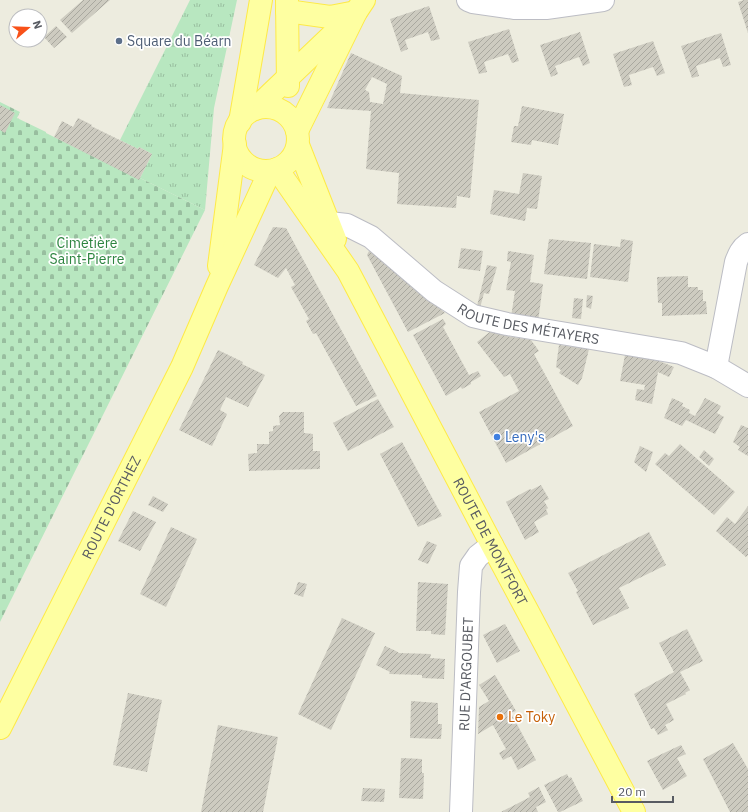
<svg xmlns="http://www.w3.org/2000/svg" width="748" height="812" font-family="'IBM Plex Sans',sans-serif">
<defs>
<pattern id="grass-tufts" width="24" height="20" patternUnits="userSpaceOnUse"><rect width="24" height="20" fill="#b8e7c0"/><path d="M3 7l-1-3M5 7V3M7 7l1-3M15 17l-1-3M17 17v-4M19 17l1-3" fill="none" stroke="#98be9f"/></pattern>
<pattern id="cemetery-stones" width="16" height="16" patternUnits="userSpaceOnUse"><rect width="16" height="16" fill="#b8e7c0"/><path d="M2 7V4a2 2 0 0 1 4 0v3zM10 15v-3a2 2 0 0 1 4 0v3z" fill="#98be9f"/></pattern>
<pattern id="building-hatch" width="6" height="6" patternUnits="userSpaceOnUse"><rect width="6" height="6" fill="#cdcbc0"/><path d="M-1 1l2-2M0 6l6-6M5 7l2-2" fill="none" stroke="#a9a89f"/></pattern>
</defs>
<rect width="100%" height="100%" fill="#edecdf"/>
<path fill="url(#grass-tufts)" d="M190 0H237L214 108 205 210 140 178 152 154 139 147 138 149 120 140Z"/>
<path fill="url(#cemetery-stones)" d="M0 102 20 112 17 118 46 132V133L139 179 140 178 205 210 0 622Z"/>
<g fill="url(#building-hatch)" fill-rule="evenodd">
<path d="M83 0H110L72 33 60 20Z"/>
<path d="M744 0H748V33L738 2Z"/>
<path d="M429 6 440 39 431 41 428 32 405 40 408 49 401 52 390 19Z"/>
<path d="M56 26 67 37 54 48 44 37Z"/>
<path d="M509 29 519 61 512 63 508 54 484 62 487 72 479 74 468 42Z"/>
<path d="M580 32 590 63 583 66 579 57 568 61 555 66 558 74 551 77 540 45Z"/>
<path d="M721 33 731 65 723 67 720 58 696 66 699 76 692 78 681 46Z"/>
<path d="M653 41 665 73 657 76 653 67 629 75 632 85 624 87 613 54Z"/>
<path d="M351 53 402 76 400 93 479 100 470 198 457 196 456 208 397 204 399 173 366 169 371 111 327 108ZM372 77 387 84 383 104 370 102 369 92 365 90Z"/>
<path d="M0 105 15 113 5 133 0 130Z"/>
<path d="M522 106 564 114 558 145 532 140 531 145 511 142 514 126H518Z"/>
<path d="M78 118 92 125 91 126 138 149 139 147 152 154 139 180 54 137 62 121 73 127Z"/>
<path d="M523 173 542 176 537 209 527 208 525 221 490 214 494 190 519 194Z"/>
<path d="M273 227 286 228 377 396 356 406 316 333 313 334 306 321 309 319 291 287 295 285 286 268 278 278 254 265Z"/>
<path d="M549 239 591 243 587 279 544 274Z"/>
<path d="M621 239 633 241 628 282 590 277 594 244 620 247Z"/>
<path d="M461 248 483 251 480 271 458 268Z"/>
<path d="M369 251 373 252 445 313 408 332 367 255Z"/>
<path d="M508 251 534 255 530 282 543 284 538 322 511 317 515 291 506 290 511 262 507 261Z"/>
<path d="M487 265 497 267 489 294 484 293 480 308 477 306Z"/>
<path d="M688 276V287H698V290H703V301H706L707 314 662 316V303H658L657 277Z"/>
<path d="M587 295 593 296 591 309 586 307Z"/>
<path d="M574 298 583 299 581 319 572 318Z"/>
<path d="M443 319 446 324 443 327 469 375 478 371 481 376 471 382V384L462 389 461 387 446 396 413 335Z"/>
<path d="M491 331 507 336 531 340 539 351 534 354 573 426 506 463 479 412 519 391 510 374 504 377 477 342Z"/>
<path d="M559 345 589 349 582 378 578 385 559 373 561 370 556 367Z"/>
<path d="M218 350 243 362 242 364 265 375 248 407 226 397 220 410 227 414 212 446 179 430Z"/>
<path d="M625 355 659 361 674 367 669 377 658 372 652 404 635 400 637 389 644 390 645 385 620 381Z"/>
<path d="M672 398 683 403 682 406 690 410 689 413 695 416 705 398 721 406 717 413 724 417 715 434 686 420 682 426 664 418Z"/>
<path d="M378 399 394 427 348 451 333 423Z"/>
<path d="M283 412H304V433L313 434V451H320V469L249 471 248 454 257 453V444H269V432L273 431V426L280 425 279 416Z"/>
<path d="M741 425 748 428V456L738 450 740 447 733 442Z"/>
<path d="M402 442 442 516 418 527 380 454Z"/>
<path d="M680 444 735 492 714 515 655 464 665 453 669 456Z"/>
<path d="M640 446 653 452 646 472 634 462Z"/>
<path d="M704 450 714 459 709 466 699 457Z"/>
<path d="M541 485 549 499 544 501 548 508 546 509 548 514 534 522 539 532 525 540 506 502 530 489 531 490Z"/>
<path d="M153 496 168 504 163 512 148 505Z"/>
<path d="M748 506V555L746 557 716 531 727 517 735 524Z"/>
<path d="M133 511 156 522 140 551 118 541Z"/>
<path d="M171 527 197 539 166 607 140 594Z"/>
<path d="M649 532 666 565 619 588 629 608 593 625 576 592 578 591 568 573Z"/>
<path d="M427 541 437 545 428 564 418 560Z"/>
<path d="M298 582 307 584 303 597 294 594Z"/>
<path d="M418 582 448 584 445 635 431 634V631H416Z"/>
<path d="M342 618 375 633 331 730 298 714Z"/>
<path d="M505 624 520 651 497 663 483 635Z"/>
<path d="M687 629 703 661 680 672 690 690 685 693 686 694 666 704 674 720 665 725 668 730 658 735 654 728 651 729 634 694 674 672 659 643Z"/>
<path d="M385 646 396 651 399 653 431 654 430 658 445 659 444 679 422 678V675L389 674 390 672 376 665Z"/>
<path d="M495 675 516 711 511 713 536 760 518 770 511 756 503 760 499 753 506 749 493 725 478 734 479 707 489 701 479 685Z"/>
<path d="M128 693 162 700 147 772 113 765Z"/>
<path d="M411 701 438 703V724H442L441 739 410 738Z"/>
<path d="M218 725 278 737 263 812H201Z"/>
<path d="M733 743 748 769V812H730L703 759Z"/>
<path d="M681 745 686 754 677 758 687 776 663 790 647 761Z"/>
<path d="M401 758 422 759V773H424L423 799 399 798Z"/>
<path d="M567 774 569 778 571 777 583 801 560 812H558L544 785Z"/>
<path d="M539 787 546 802 536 807 538 812H501L530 797 528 793Z"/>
<path d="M363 788 385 789 384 802 361 801Z"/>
</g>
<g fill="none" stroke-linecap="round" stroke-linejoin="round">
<g stroke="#bcbdc4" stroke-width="24">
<g id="minor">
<path d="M468 0 473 2 515 8H546L603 0"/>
<path id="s1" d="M329 223 347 225 371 237 434 291 473 316 507 324 681 353 716 367 748 386"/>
<path d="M716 367 736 262C739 254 741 249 748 244"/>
<path id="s2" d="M461 812 469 592 471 566 478 556 492 545"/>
</g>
</g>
<g stroke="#feea47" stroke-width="24">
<g id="major">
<path d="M287 0 288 86"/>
<path d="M287 11 330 17 356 12"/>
<circle cx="266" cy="139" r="32"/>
<path d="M255 109 344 24"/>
<path d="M240 122 261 0"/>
<path d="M297 131 356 12 364 0"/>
<path d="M298 145 335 239"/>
<path id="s3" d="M277 169 348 271 492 545 528 612 634 812"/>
<path d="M219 266 235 144"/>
<path id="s4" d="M0 728 182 367 217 286 270 171"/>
</g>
</g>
<use href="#minor" stroke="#fff" stroke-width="22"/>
<use href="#major" stroke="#feffa1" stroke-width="22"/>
</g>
<circle fill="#5c6f8a" stroke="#fff" stroke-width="1.5" cx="119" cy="41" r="4"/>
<circle fill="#3f7fe0" stroke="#fff" stroke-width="1.5" cx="497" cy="437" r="4"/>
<circle fill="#e8710a" stroke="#fff" stroke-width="1.5" cx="500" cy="717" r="4"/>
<g text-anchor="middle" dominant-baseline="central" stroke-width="3.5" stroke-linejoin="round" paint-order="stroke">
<g font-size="14" fill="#4e5e75" stroke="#fff" text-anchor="start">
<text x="127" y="41">Square du Béarn</text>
</g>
<g font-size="14" fill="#2d8540" stroke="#fff">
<text x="87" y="243">Cimetière<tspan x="87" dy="16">Saint-Pierre</tspan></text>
</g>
<g font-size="14" fill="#585b62" stroke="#fff">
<text stroke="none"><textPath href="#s1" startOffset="230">ROUTE DES MÉTAYERS</textPath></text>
<text stroke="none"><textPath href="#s4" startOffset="247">ROUTE D'ORTHEZ</textPath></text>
<text stroke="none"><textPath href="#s3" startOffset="430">ROUTE DE MONTFORT</textPath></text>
<text stroke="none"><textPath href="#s2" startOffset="138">RUE D'ARGOUBET</textPath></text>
</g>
<g font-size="14" fill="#366cbe" stroke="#fff" text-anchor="start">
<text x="505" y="437">Leny's</text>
</g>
<g font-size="14" fill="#c56008" stroke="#fff" text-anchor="start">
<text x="508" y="717">Le Toky</text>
</g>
</g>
<g transform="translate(28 28) rotate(71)"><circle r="19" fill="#ffffff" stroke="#bcbdc0"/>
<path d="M0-3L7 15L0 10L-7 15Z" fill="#f85119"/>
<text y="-6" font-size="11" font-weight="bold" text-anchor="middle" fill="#585b62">N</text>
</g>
<path d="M612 796v6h61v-6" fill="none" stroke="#585b62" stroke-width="2"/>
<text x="618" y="796" font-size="12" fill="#585b62" stroke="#ffffff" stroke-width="3" paint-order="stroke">20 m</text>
</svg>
